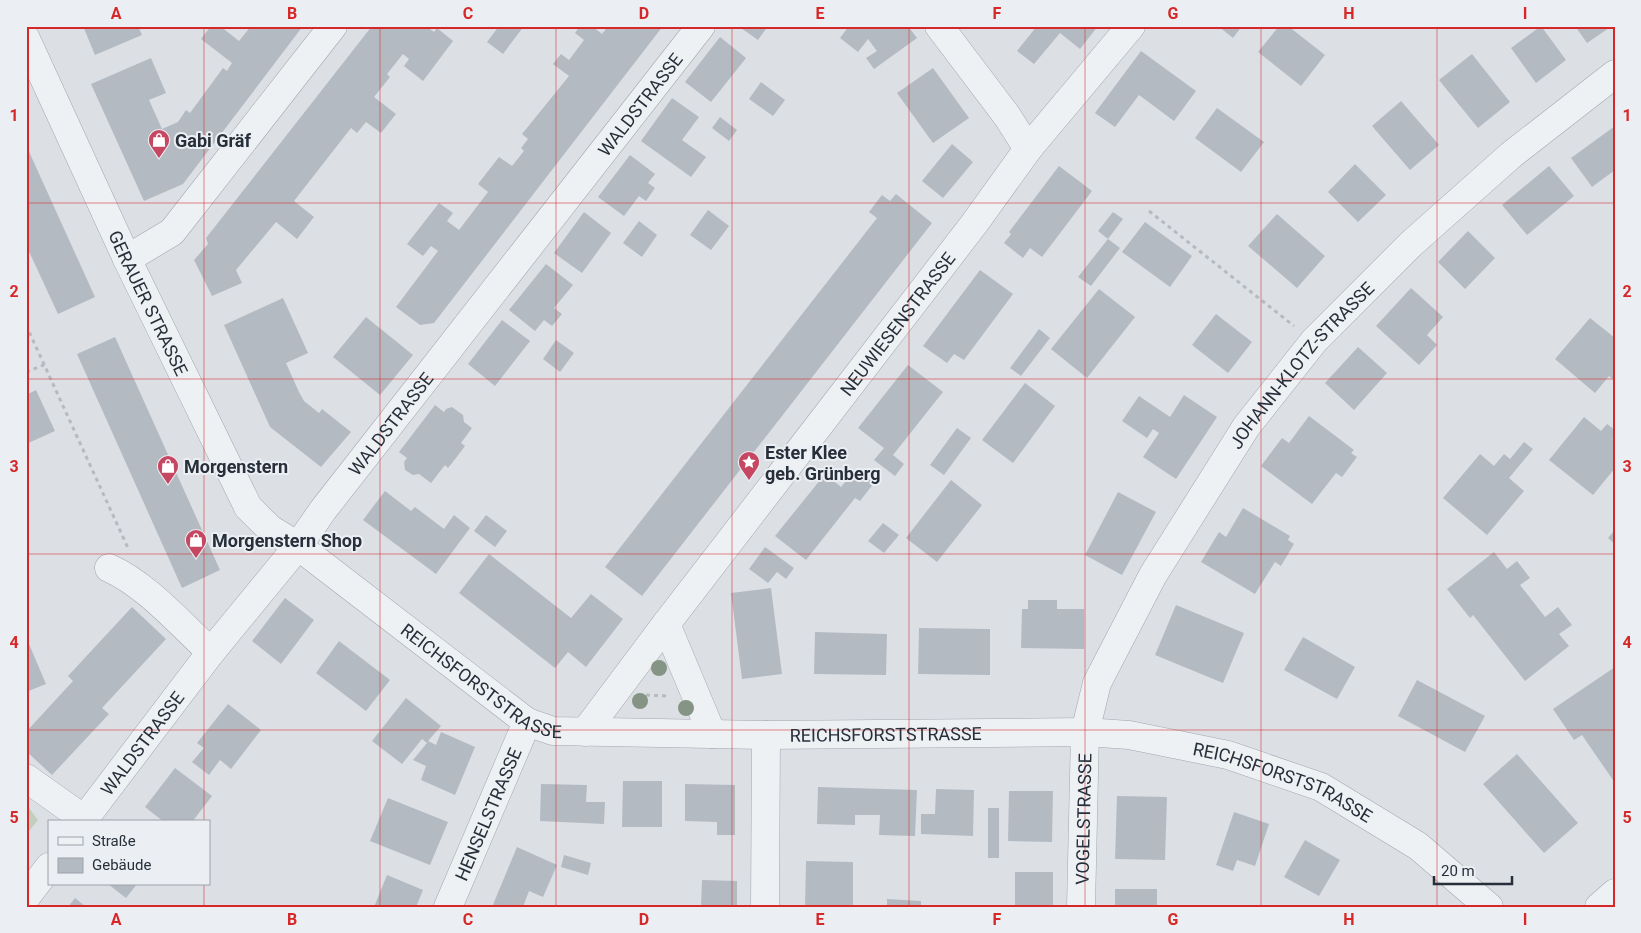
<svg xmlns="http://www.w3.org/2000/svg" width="1641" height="933" font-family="Roboto,sans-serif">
<rect width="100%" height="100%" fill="#dce0e5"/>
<path fill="#c3cfbe" d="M26 804 38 820 26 835Z"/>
<g fill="#b4bac2">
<path d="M83 26H138L142 35 95 55Z"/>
<path d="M211 26H220L239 41 251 26H303L183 184 144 201 91 84 151 58 166 93 149 100 162 129 178 122 186 110 190 113 223 68 227 71 232 63 201 39Z"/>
<path d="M372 26H426L434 32 437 28 453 41 423 81 404 66 409 59 403 54 387 74 390 77 374 97 396 114 381 133 366 122 357 133 351 128 294 201 314 217 297 239 276 222 236 270 242 283 212 296 194 260 208 244 206 238Z"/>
<path d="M499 26H524L503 54 487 42Z"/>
<path d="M580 26H586L589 29 592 26 602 34 608 26H663L434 323 420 325 396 307 438 251 431 246 423 256 407 244 439 203 453 213 447 221 459 230 488 192 478 184 499 157 512 166 524 151 521 148 528 139 522 134 569 76 553 64 561 54 569 60 584 40 575 33Z"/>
<path d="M738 26H768L758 40Z"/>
<path d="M849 26H908L917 38 874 69 866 58 877 51 868 39 858 52 840 38Z"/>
<path d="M1037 26H1098L1080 49 1060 33 1034 64 1017 51Z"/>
<path d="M1218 26H1242L1233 38Z"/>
<path d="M1279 26H1288L1325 55 1301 86 1258 52Z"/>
<path d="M1541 26 1566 60 1536 83 1511 48Z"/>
<path d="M1575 26H1612L1587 43Z"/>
<path d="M720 37 746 58 711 102 685 82Z"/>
<path d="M1141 51 1196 91 1174 121 1139 95 1115 127 1095 113Z"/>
<path d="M1472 54 1510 102 1478 128 1439 80Z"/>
<path d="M933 68 969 118 933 143 897 93Z"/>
<path d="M761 82 785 100 773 116 749 99Z"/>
<path d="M672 98 699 117 682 140 706 157 691 177 641 141Z"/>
<path d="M1401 101 1439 145 1410 170 1372 126Z"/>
<path d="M1217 108 1264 142 1241 172 1195 138Z"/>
<path d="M720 117 737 130 729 141 712 128Z"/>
<path d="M1615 126V170L1592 187 1571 158Z"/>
<path d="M952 144 973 162 943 198 922 181Z"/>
<path d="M26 145 95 297 58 314 26 245Z"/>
<path d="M630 155 655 174 648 183 655 188 646 201 639 196 624 216 598 197Z"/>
<path d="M1355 164 1386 195 1358 222 1328 192Z"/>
<path d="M1059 166 1092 191 1042 257 1030 248 1023 258 1004 243 1011 234 1009 232Z"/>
<path d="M1549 166 1574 196 1527 235 1502 205Z"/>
<path d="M896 194 932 223 642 596 605 567 877 218 869 212 882 195 890 201Z"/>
<path d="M708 210 729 226 711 250 690 235Z"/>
<path d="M584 212 611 233 582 273 554 253Z"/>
<path d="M1113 212 1123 219 1108 239 1098 231Z"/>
<path d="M1277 214 1325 256 1297 288 1248 246Z"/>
<path d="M639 221 657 235 642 257 623 243Z"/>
<path d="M1145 222 1192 256 1170 287 1122 252Z"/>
<path d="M1468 231 1495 258 1465 289 1438 262Z"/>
<path d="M1108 239 1120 248 1091 286 1078 277Z"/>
<path d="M546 264 573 285 554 308 562 314 552 326 544 320 535 331 509 310Z"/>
<path d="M980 270 1013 294 964 360 954 354 947 363 923 346Z"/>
<path d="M1411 288 1443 317 1427 335 1437 345 1419 365 1376 326Z"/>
<path d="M1099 289 1135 317 1087 378 1051 349Z"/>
<path d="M283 298 308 353 286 363 299 392 304 401 319 413 322 409 351 432 321 467 270 427 224 325Z"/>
<path d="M1216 314 1252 342 1228 373 1192 345Z"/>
<path d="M366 317 413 355 380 395 333 357Z"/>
<path d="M1590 318 1615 338V381L1609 376 1595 393 1555 359Z"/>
<path d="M502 320 530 341 495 386 468 364Z"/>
<path d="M1039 329 1050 338 1021 376 1010 368Z"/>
<path d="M115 337 220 570 182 588 77 354Z"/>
<path d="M556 340 574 353 560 372 543 359Z"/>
<path d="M1358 347 1387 373 1354 410 1325 383Z"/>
<path d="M908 365 943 392 893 455 904 464 895 476 874 460 884 448 858 428Z"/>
<path d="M1025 383 1055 406 1013 463 982 440Z"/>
<path d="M36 390 55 431 26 444V395Z"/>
<path d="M1184 395 1217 417 1176 479 1143 457 1159 433 1153 429 1147 438 1122 421 1139 396 1170 417Z"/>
<path d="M435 405 444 412 446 409 452 407 463 415 464 422 472 428 461 443 465 446 456 458 448 468 445 465 431 483 419 474 413 475 405 470 404 462 407 458 399 452Z"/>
<path d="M1309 416 1354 450 1351 453 1357 457 1342 477 1336 473 1312 504 1261 466 1282 438 1289 443Z"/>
<path d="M1584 417 1601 431 1607 424 1615 430V437L1612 440 1615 442V468L1593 495 1549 460Z"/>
<path d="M957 428 971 438 944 475 930 465Z"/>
<path d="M1524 442 1533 449 1509 478 1524 491 1487 535 1443 498 1480 454 1494 466 1504 454 1510 459Z"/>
<path d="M856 469 874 483 860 501 855 498 806 560 775 536 825 474 841 487Z"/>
<path d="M951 480 982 505 937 562 906 538Z"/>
<path d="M385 491 411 511 415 507 444 529 454 515 470 528 436 574 363 520Z"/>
<path d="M1118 492 1156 512 1122 575 1085 555Z"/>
<path d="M1243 508 1290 536 1288 540 1294 544 1281 566 1275 562 1255 594 1201 562 1219 532 1226 537Z"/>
<path d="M486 515 507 531 495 547 474 531Z"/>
<path d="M883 523 899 535 884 553 868 541Z"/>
<path d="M1615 530V544L1608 538Z"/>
<path d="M765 547 794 568 786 579 777 572 768 583 749 569Z"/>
<path d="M1494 552 1507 569 1517 561 1530 578 1520 585 1545 617 1558 607 1572 625 1559 634 1569 646 1525 681 1473 615 1470 618 1447 589Z"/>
<path d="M489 554 571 618 591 594 623 619 586 667 568 652 555 668 459 593Z"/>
<path d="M771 588 782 674 742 679 731 593Z"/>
<path d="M285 598 314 620 281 664 252 641Z"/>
<path d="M1028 600H1057V609H1084V649L1021 648 1022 609H1028Z"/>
<path d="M1176 605 1244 633 1223 683 1155 655Z"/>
<path d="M132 607 166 639 102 708 109 714 52 775 26 751V732L73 681 68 676Z"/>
<path d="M919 628 990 629V675L918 674Z"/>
<path d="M815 632 887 634 886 675 814 674Z"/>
<path d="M26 637 46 684 26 692Z"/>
<path d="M1303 637 1355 667 1337 699 1284 670Z"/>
<path d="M339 641 390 680 366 711 316 673Z"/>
<path d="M1615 667V783L1582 735 1574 740 1553 709Z"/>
<path d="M1417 680 1485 716 1465 752 1398 716Z"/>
<path d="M406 698 441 726 428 741 436 745 441 732 475 747 455 795 421 780 426 766 413 760 427 743 422 739 402 764 372 741Z"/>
<path d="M228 704 261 730 231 769 220 760 209 775 192 762 204 748 197 743Z"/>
<path d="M1517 754 1578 823 1544 853 1483 784Z"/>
<path d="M175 768 212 796 192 822H164L145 807Z"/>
<path d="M623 781H662V827H622Z"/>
<path d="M541 784 587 785 586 802H605L604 824 540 821Z"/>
<path d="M685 784 735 785V835H717V822L685 821Z"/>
<path d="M818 787 917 790 915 836 879 835 880 815H855V825L817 824Z"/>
<path d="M936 789 974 790 973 836 921 834V814H935Z"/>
<path d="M1009 791H1053L1052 842 1008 841Z"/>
<path d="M1117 796 1167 797 1165 860 1115 859Z"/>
<path d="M388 798 448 822 430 865 370 841Z"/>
<rect x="988" y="808" width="11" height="50"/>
<path d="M1234 812 1269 824 1255 866 1237 860 1233 871 1216 865Z"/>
<path d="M1305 840 1340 860 1319 896 1284 877Z"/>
<path d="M517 847 557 865 543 897 529 891 523 907H492Z"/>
<path d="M564 855 591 863 588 875 561 867Z"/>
<path d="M806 861 853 862V907H805Z"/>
<path d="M1015 872H1053V907L1015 906Z"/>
<path d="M387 875 423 890 416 907H374Z"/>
<path d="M702 880 737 881V907H701Z"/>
<path d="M108 884H137L126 898Z"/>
<rect x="1115" y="889" width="42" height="18"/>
<path d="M75 898 86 907H68Z"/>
<path d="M887 899 921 901V907H887Z"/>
</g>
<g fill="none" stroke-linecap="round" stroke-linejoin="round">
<g stroke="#a2a7ae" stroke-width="29">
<g id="minor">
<path d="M939 26 1007 116 1028 149"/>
<path id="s1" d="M26 39 127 259 248 507 270 529 298 546 527 722 553 731 766 735 1085 732 1129 735 1228 755 1321 787 1418 846 1489 907"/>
<path d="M127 259 172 232 333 26"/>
<path d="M109 568C147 585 180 624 211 652"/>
<path d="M666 624 712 734"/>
<path id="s2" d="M585 732 666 624 974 224 1028 149 1131 26"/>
<path d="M26 778 84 819"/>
<path id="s3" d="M82 822 211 652 298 546 323 510 701 26"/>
<path d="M26 897 49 867"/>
<path id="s4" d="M448 907 527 722"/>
<path d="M765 907 766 735"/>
<path id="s5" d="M1081 907 1085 732 1097 683 1153 575 1246 427 1314 341 1411 244 1511 155 1615 74"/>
<path d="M1599 907 1615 893"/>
</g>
</g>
<g stroke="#b6bbc0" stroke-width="3" stroke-dasharray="4 4" stroke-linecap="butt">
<path d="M1149 211 1294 326"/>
<path d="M26 325 128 548"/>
<path d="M26 372 44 365"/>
<path d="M646 695 667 696"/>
</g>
<use href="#minor" stroke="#eef1f4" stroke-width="28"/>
</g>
<g fill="#859484">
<circle cx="659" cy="668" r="8"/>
<circle cx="640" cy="701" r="8"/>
<circle cx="686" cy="708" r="8"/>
</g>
<path fill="none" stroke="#d62828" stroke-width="1" stroke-opacity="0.55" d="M204 26V822M380 26V907M556 26V907M732 26V907M909 26V907M1085 26V907M1261 26V907M1437 26V907M26 203H1615M26 379H1615M26 554H1615M26 730H1615M204 884V907"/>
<defs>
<g id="shop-pin" transform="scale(1.125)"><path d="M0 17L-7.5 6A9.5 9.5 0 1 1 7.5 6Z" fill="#c54761" stroke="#ebeff3"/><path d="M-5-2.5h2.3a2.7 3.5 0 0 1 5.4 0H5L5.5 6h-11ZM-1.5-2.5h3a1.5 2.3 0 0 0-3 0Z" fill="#fff"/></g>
<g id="sight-pin" transform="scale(1.125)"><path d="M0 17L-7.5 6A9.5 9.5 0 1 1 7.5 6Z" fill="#c54761" stroke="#ebeff3"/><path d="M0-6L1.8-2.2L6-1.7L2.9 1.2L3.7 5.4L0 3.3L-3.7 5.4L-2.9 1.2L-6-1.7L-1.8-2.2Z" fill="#fff"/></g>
</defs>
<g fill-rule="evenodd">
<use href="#shop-pin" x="159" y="140"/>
<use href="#sight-pin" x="749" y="462"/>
<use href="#shop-pin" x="168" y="466"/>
<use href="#shop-pin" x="196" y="540"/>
</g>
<g text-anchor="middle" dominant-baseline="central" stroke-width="4" stroke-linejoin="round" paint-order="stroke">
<g font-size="18" fill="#272f3a" stroke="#ebeff3">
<text stroke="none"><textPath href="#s3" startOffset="909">WALDSTRASSE</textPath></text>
<text stroke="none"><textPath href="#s1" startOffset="291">GERAUER STRASSE</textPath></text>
<text stroke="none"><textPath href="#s2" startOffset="514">NEUWIESENSTRASSE</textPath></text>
<text stroke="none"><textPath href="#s5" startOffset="605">JOHANN-KLOTZ-STRASSE</textPath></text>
<text stroke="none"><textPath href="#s3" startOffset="504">WALDSTRASSE</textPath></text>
<text stroke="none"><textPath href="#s1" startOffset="811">REICHSFORSTSTRASSE</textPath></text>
<text stroke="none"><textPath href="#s1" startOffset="1231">REICHSFORSTSTRASSE</textPath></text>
<text stroke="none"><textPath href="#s3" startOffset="99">WALDSTRASSE</textPath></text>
<text stroke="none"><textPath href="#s1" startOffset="1636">REICHSFORSTSTRASSE</textPath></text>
<text stroke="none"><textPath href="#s4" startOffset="101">HENSELSTRASSE</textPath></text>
<text stroke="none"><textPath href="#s5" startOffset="88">VOGELSTRASSE</textPath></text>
</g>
<g font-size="18" font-weight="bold" fill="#272f3a" stroke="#ebeff3" text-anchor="start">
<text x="175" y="140">Gabi Gräf</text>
<text x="765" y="452">Ester Klee<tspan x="765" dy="21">geb. Grünberg</tspan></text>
<text x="184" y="466">Morgenstern</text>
<text x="212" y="540">Morgenstern Shop</text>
</g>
</g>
<rect width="1641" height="933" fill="none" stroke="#ebeff3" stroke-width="55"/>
<rect x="48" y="820" width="162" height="65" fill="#ebeff3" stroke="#9da2a9"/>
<rect x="58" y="837" width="25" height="8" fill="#eef1f4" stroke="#9da2a9"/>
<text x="92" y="846" font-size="15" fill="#272f3a">Straße</text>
<rect x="58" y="858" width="25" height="15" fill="#b4bac2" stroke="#9da2a9"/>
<text x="92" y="870" font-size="15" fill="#272f3a">Gebäude</text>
<path d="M1434 876v8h78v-8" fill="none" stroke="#272f3a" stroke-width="2.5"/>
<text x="1441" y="876" font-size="15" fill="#272f3a" stroke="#ebeff3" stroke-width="4" paint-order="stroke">20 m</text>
<rect x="28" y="28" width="1586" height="878" fill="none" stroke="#d62828" stroke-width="2"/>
<g font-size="16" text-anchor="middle" font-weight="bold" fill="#d62828">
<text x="116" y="19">A</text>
<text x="292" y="19">B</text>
<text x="468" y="19">C</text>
<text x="644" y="19">D</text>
<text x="820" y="19">E</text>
<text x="997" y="19">F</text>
<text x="1173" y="19">G</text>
<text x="1349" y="19">H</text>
<text x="1525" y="19">I</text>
<text x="14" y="121">1</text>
<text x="1627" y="121">1</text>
<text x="14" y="297">2</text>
<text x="1627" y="297">2</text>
<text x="14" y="472">3</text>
<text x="1627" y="472">3</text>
<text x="14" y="648">4</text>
<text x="1627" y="648">4</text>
<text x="14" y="823">5</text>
<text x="1627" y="823">5</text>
<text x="116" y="925">A</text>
<text x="292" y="925">B</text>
<text x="468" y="925">C</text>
<text x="644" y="925">D</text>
<text x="820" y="925">E</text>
<text x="997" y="925">F</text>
<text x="1173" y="925">G</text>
<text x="1349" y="925">H</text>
<text x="1525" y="925">I</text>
</g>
</svg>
